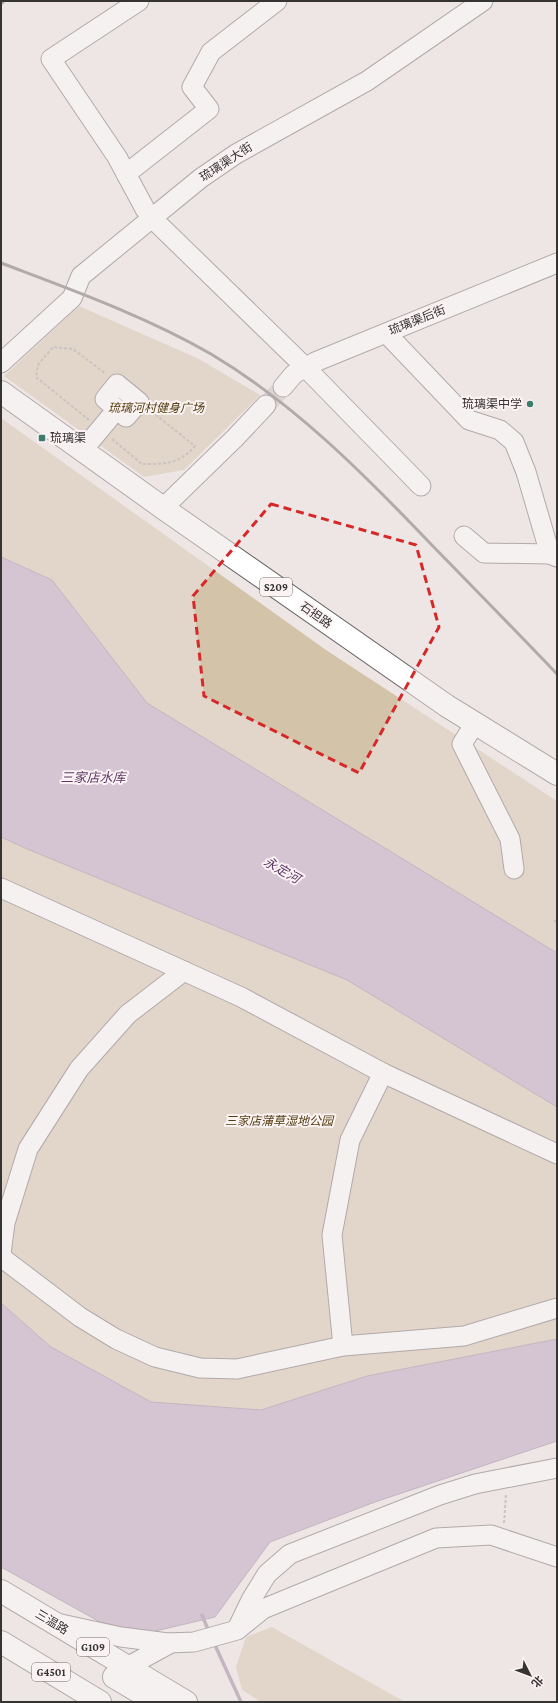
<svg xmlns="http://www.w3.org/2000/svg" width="558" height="1703" font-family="'Crimson Pro','Noto Sans SC',serif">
<rect width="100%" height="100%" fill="#eee6e5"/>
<g fill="#d3c4a9">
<path d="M79 306 199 359 260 395 184 470 144 477 4 376Z"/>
<path d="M1 418 326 650 557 801V1441L375 1502 270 1542 215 1617 100 1622 1 1567Z"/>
<path d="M272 1627 405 1702H261L242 1690 236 1667 246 1637Z"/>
</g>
<g fill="#b69bbb" stroke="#907c92">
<path d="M1 557 52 580 147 703 557 953V1107L347 980 27 849 1 837Z"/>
<path d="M1 1303 51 1347 151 1402 261 1410 367 1376 557 1339V1441L375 1502 270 1542 215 1617 147 1633 100 1622 1 1567Z"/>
</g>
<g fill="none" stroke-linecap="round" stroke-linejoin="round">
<g stroke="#907c92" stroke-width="3.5">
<path d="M202 1615 209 1632"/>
<path d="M214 1643 241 1702"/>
</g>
<path stroke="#c9c2c1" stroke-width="19" stroke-dasharray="19 10" stroke-linecap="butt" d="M266 405 283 387"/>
<g stroke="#686161" stroke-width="21">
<g id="minor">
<path d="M139 1 51 59 117 157 145 209 152 218 305 367 421 486"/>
<path d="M126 174 209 109 192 87 211 52 277 1"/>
<path d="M386 333 469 420 500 430 514 442 526 472 550 554 557 557"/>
<path d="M1 363 72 298 81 276 201 178 236 154 367 81 483 1"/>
<path d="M283 387 294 374 315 362 557 263"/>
<path d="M82 451 117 409 105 399 117 384 139 402 126 417 117 409"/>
<path d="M163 508 235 438 266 405"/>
<path d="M464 536 484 553 550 554"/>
<path d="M475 723 462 744 510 839 514 869"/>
<path d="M1 888 241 997 383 1073 557 1154"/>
<path d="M1 1254 5 1223 28 1149 79 1069 128 1014 184 971"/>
<path d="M1 1257 80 1317 116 1339 155 1357 200 1368 237 1369 343 1346 464 1336 557 1308"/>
<path d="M343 1346 332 1235 350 1140 383 1073"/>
<path d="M61 1624 121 1637 168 1643 194 1642 237 1630 263 1609 436 1538 491 1535 557 1557"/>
<path d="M238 1627 251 1600 267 1574 290 1554 440 1495 475 1484 557 1468"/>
<path d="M127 1667 171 1643"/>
</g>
</g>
<g stroke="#686161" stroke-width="24">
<path id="major" d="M1 392 163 508 447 706 557 774"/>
</g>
<g stroke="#686161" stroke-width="24">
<g id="highway">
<path d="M1 1591 186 1702"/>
<path d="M1 1642 100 1702"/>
<path d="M114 1677 156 1702"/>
</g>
</g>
<g stroke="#9e9998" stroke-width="2" stroke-dasharray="3 2" stroke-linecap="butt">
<path d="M89 420 36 377 38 365 53 347 73 349 106 374"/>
<path d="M112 439 142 464C165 464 178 465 195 446L151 411"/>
<path d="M554 920 557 923"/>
<path d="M504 1523 506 1494"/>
</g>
<use href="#minor" stroke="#fff" stroke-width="19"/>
<use href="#major" stroke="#fff" stroke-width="22"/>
<use href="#highway" stroke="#fff" stroke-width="22"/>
<g stroke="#676362" stroke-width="3">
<path d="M1 4 4 1"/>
<path d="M1 263C72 290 145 316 211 354 293 403 361 471 427 540 470 584 514 629 557 674"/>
</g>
</g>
<path d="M0 0H558V1703H0ZM271 504 416 545 439 627 359 773 204 696 193 596Z" fill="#eee6e5" fill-opacity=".55" fill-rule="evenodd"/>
<path fill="none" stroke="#d62828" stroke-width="3" stroke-dasharray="8 5" stroke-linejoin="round" d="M271 504 416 545 439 627 359 773 204 696 193 596Z"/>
<g fill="#3b7c6c" stroke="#fbf3f3" stroke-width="1.5">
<circle cx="530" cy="404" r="4"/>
<rect x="38" y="434" width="8" height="8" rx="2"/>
</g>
<g text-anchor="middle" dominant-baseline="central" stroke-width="4" stroke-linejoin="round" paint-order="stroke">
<g fill="#fbf3f3" stroke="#716d6d" stroke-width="1">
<rect x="260" y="578" width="32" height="18" rx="3"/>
<rect x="77" y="1638" width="32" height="18" rx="3"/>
<rect x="32" y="1663" width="38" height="18" rx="3"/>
</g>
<g font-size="11" font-weight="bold" fill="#363333">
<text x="276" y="587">S209</text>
<text x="93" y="1647">G109</text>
<text x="51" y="1672">G4501</text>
</g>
<g font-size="12" fill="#363333" stroke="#fbf3f3">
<text transform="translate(226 162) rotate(-33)">琉璃渠大街</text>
<text transform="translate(417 320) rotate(-22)">琉璃渠后街</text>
<text transform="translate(316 615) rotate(35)">石担路</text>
<text transform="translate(52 1622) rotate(31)">三温路</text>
</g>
<g font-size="12" fill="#363333" stroke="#fbf3f3" text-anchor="end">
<text x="522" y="404">琉璃渠中学</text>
<text x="50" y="438" text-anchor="start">琉璃渠</text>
</g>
<g font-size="12" font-style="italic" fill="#543f11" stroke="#fbf3f3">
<text x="156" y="408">琉璃河村健身广场</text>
<text x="279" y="1121">三家店蒲草湿地公园</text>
</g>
<g font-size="13" font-style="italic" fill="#5d3865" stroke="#fbf3f3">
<text x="93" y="777">三家店水库</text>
<text transform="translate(282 870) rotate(30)">永定河</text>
</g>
</g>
<rect width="558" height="1703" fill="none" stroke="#363333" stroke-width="4"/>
<g transform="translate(530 1675) rotate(132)" stroke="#fbf3f3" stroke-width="3" paint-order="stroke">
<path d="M0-3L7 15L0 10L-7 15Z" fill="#363333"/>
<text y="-6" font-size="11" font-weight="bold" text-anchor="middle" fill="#363333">北</text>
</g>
</svg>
